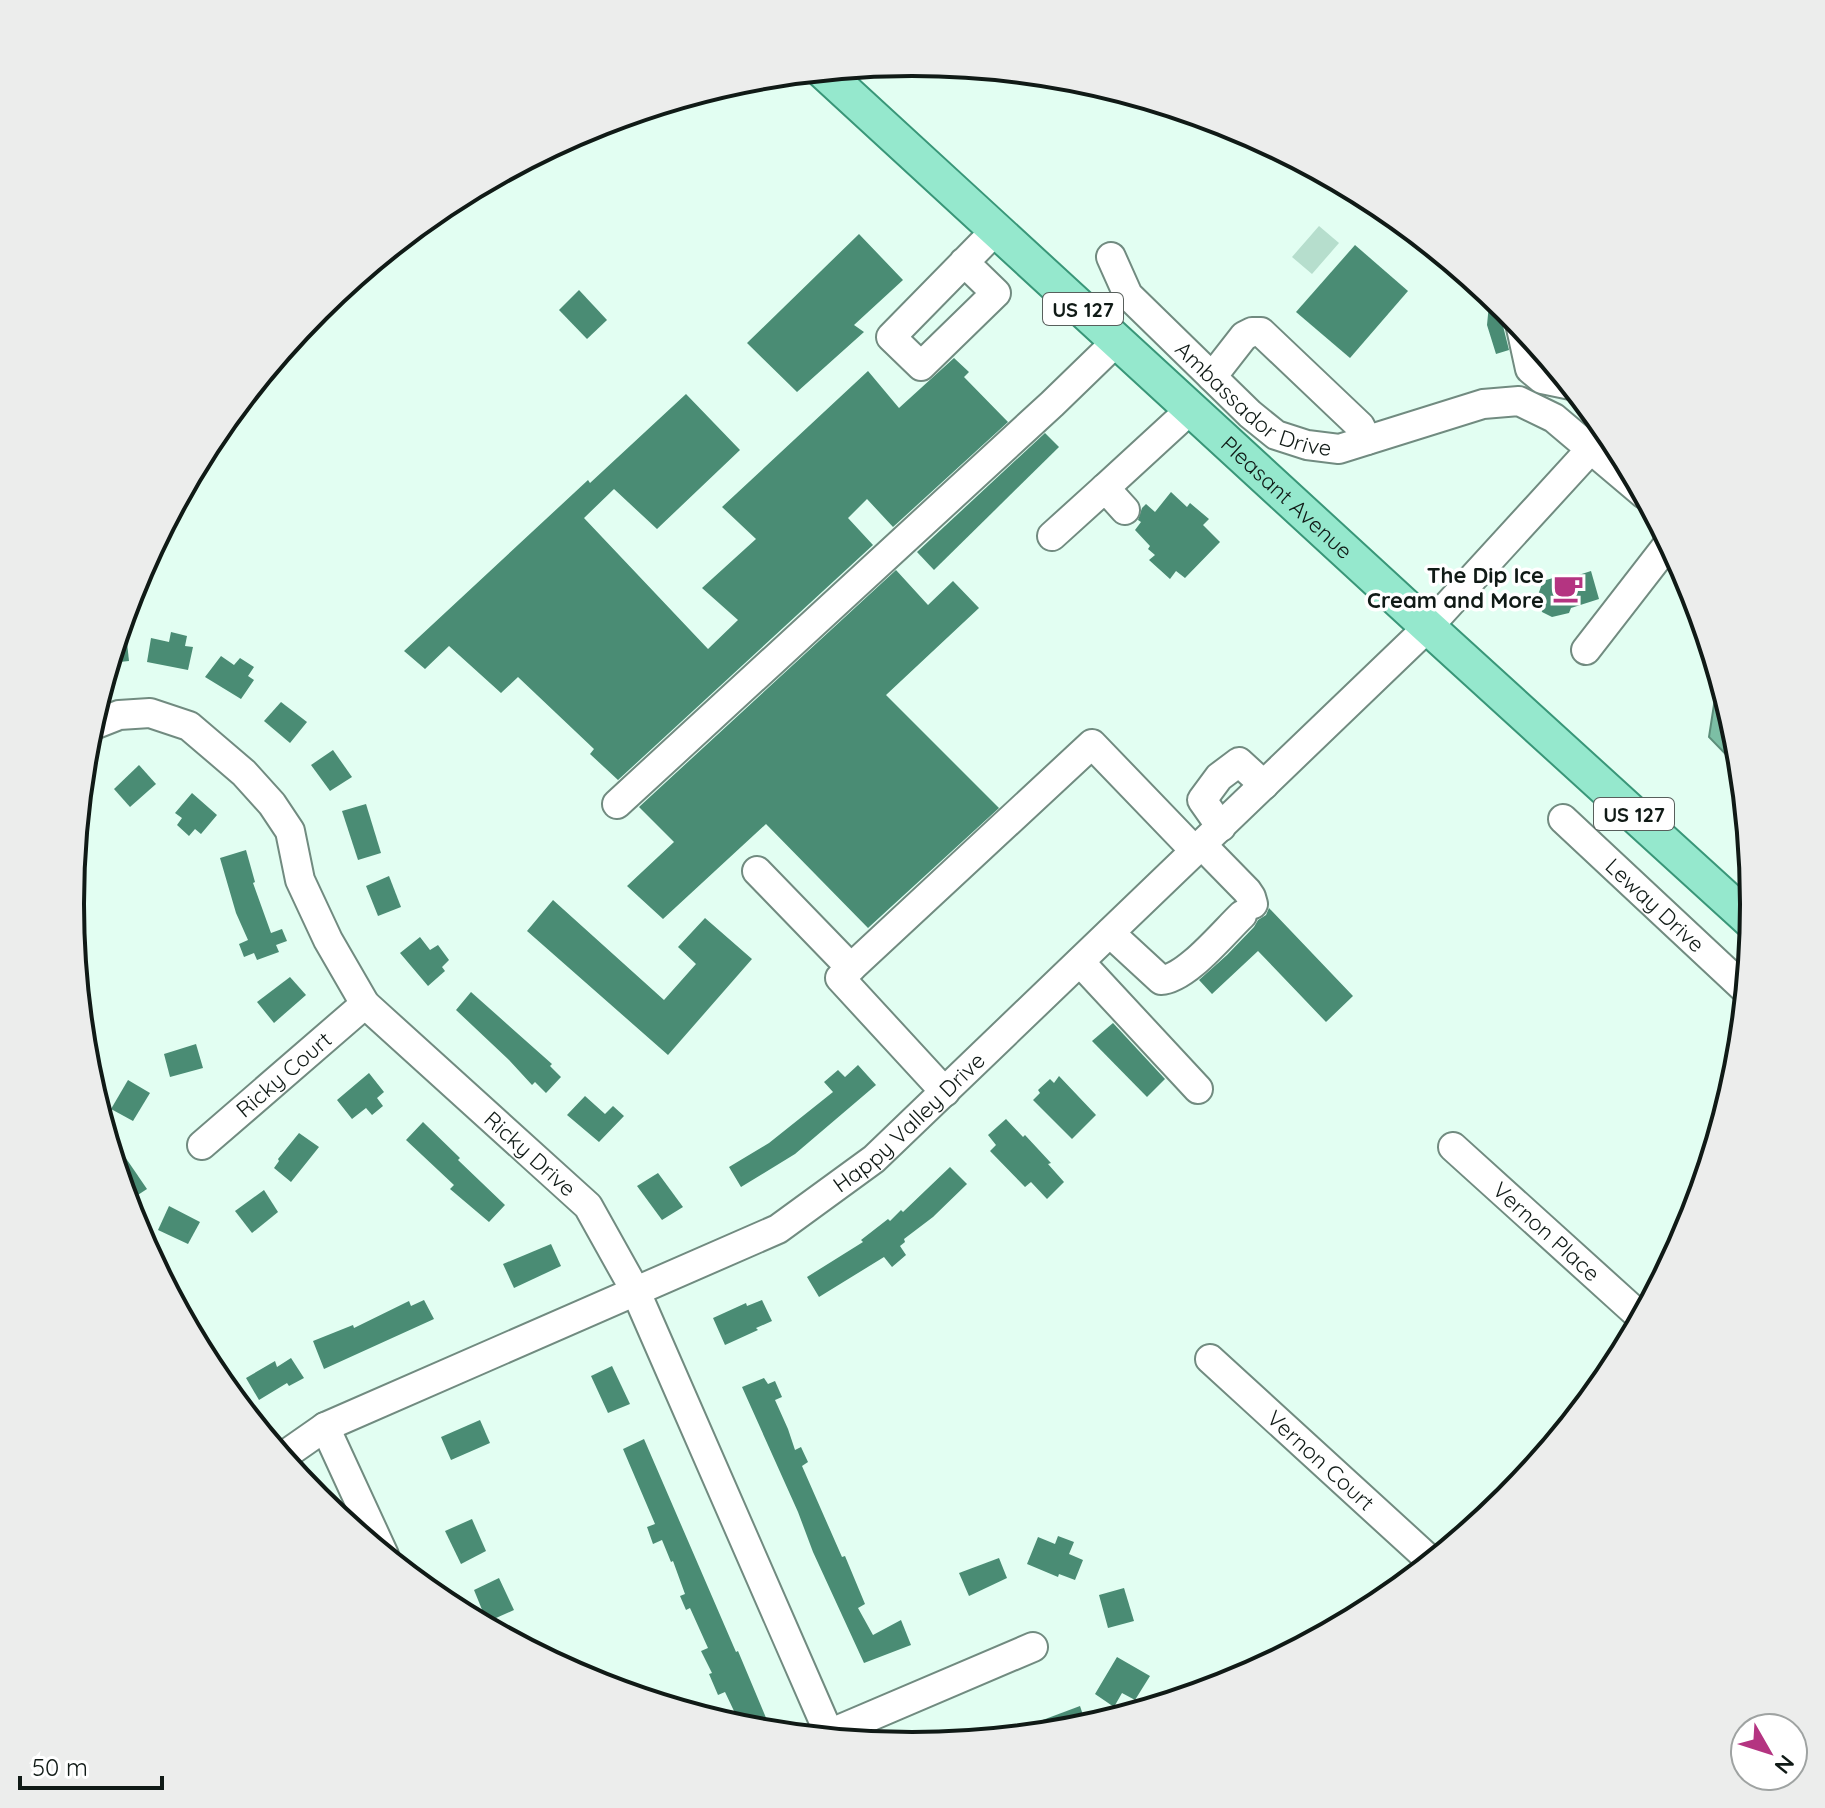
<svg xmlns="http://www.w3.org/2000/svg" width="1825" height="1808" font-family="Quicksand,sans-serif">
<rect width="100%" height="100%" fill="#e2fef2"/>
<path fill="#b6decd" d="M1319 226 1339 243 1312 274 1292 257Z"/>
<path fill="#7cbfa5" stroke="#5c8e7a" stroke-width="2" d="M1725 696 1738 740 1741 770 1709 737 1715 698Z"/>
<g fill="#4a8c74">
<path d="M859 234 903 280 854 325 864 332 797 392 747 343Z"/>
<path d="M1355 245 1408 291 1350 358 1296 312Z"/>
<path d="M579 290 607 320 587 339 559 310Z"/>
<path d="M1490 294 1507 308 1503 326 1509 350 1496 354 1487 325Z"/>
<path d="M954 358 969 372 964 377 1008 422 893 527 867 499 848 518 873 545 618 780 590 754 594 749 518 677 501 693 449 646 425 669 404 651 588 480 590 483 686 394 740 450 657 529 614 489 584 518 708 649 738 620 702 588 756 539 722 507 868 371 899 408Z"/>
<path d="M1045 433 1059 447 934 570 917 552Z"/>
<path d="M1171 492 1187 507 1190 503 1209 519 1203 525 1220 542 1185 578 1176 571 1170 579 1149 560 1155 555 1148 549 1150 546 1135 530 1141 522 1138 520 1142 508 1146 504 1155 512Z"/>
<path d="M896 570 928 605 953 581 979 608 886 695 999 808 868 928 766 824 663 919 627 886 674 842 639 807Z"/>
<path d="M1591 571 1599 599 1571 608 1569 613 1552 617 1542 612 1538 595 1543 581 1553 578 1560 581Z"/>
<path d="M124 615 129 661 110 663Z"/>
<path d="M171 632 187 636 185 646 193 647 188 670 147 662 151 638 169 642Z"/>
<path d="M221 656 234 665 240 658 254 667 248 676 254 680 241 699 205 677Z"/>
<path d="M281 702 307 722 290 743 264 721Z"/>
<path d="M333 750 352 777 330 791 311 765Z"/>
<path d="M139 765 156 784 130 807 114 789Z"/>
<path d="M192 793 217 815 201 834 195 829 189 836 177 825 182 818 175 813Z"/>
<path d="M366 804 381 853 358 860 342 811Z"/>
<path d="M246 850 255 882 253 883 271 933 282 929 287 941 276 945 279 952 257 960 254 953 244 957 239 944 248 940 236 913 220 858Z"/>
<path d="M389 876 401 907 378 916 366 886Z"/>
<path d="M553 900 664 1000 696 964 678 947 705 918 752 959 668 1055 527 931Z"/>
<path d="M1269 908 1353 996 1326 1022 1258 951 1212 994 1199 980 1227 955 1254 927 1258 920 1266 915Z"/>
<path d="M420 937 430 950 438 945 449 960 442 967 445 971 428 986 400 953Z"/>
<path d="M290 977 306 995 274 1023 257 1002Z"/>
<path d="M471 992 552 1064 550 1066 561 1077 546 1093 535 1082 532 1085 509 1060 456 1010Z"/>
<path d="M1113 1023 1165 1079 1147 1097 1092 1041Z"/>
<path d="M196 1044 203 1068 170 1077 164 1054Z"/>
<path d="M858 1065 876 1085 795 1154 741 1187 729 1167 769 1143 833 1092 824 1082 838 1070 845 1077Z"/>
<path d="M369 1073 384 1092 377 1098 383 1106 372 1115 366 1108 352 1119 337 1100Z"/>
<path d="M1059 1076 1096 1115 1072 1139 1033 1100 1040 1093 1038 1090 1050 1079 1054 1083Z"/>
<path d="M128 1080 150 1093 133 1121 111 1109Z"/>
<path d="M585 1096 605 1114 613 1106 624 1116 599 1142 567 1115Z"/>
<path d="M1006 1119 1023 1137 1025 1135 1051 1163 1048 1164 1064 1182 1047 1199 1031 1182 1025 1187 990 1151 996 1145 988 1135Z"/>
<path d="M423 1122 460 1158 458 1160 505 1205 489 1222 450 1189 454 1185 406 1140Z"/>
<path d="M299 1133 319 1147 291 1182 274 1168 279 1161 278 1159Z"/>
<path d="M110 1135 147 1189 127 1202 107 1137Z"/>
<path d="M950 1167 967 1184 933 1217 904 1239 905 1242 900 1246 906 1255 892 1267 884 1257 819 1297 807 1277 863 1242 861 1240 888 1219 890 1221 901 1210 903 1212Z"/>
<path d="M658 1173 683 1207 662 1220 637 1186Z"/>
<path d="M264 1190 278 1212 252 1233 235 1211Z"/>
<path d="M169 1206 200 1222 188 1244 158 1230Z"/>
<path d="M551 1244 561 1266 514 1288 503 1264Z"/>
<path d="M424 1300 434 1319 324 1369 313 1341 353 1325 354 1328 409 1301 411 1306Z"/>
<path d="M762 1300 772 1321 756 1328 758 1330 725 1345 713 1318 746 1303 747 1306Z"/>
<path d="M291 1358 304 1378 289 1386 287 1383 259 1400 246 1378 275 1361 277 1367Z"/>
<path d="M612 1366 630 1404 608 1413 591 1376Z"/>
<path d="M764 1378 768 1384 775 1381 782 1397 775 1400 788 1429 795 1450 801 1447 808 1462 802 1466 842 1557 845 1556 865 1604 858 1608 873 1635 901 1620 911 1645 864 1663 813 1552 798 1512 742 1387Z"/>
<path d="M480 1420 490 1443 451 1460 441 1437Z"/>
<path d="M644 1439 736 1652 738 1651 772 1732 742 1728 725 1692 718 1695 709 1674 712 1673 701 1651 708 1648 690 1608 686 1610 680 1596 685 1594 673 1561 671 1562 662 1540 653 1544 647 1527 655 1524 623 1449Z"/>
<path d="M472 1519 486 1551 461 1564 445 1531Z"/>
<path d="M1058 1536 1074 1542 1069 1554 1083 1560 1075 1580 1059 1574 1058 1577 1027 1564 1038 1537 1055 1544Z"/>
<path d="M999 1558 1007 1578 969 1596 959 1573Z"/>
<path d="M499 1578 514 1610 487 1622 474 1590Z"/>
<path d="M1124 1588 1134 1621 1108 1628 1099 1595Z"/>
<path d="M1117 1657 1150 1676 1135 1700 1122 1693 1114 1707 1095 1694Z"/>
<path d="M1080 1706 1087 1727 1076 1730 1015 1736 1013 1731Z"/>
</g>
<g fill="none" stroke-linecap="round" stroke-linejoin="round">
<g stroke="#718b80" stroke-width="32">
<g id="minor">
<path id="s1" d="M1111 257 1128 295 1250 414 1276 435 1307 445 1339 449 1483 404 1519 401 1554 418 1644 494"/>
<path d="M964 262 996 293 921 366 891 337 996 230"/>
<path d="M1520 323 1530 369 1542 379 1571 385"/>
<path d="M1212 377 1244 336 1252 332H1261L1360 426 1367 440"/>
<path d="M1105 488 1191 409"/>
<path d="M1052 536 1105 488 1125 510"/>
<path d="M1586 650 1669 543"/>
<path id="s2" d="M91 726 119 715 150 713 189 726 244 773 272 804 290 831 300 880 328 940 365 1004 588 1206 636 1292 831 1738"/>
<path d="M617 804 1052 404 1117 341"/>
<path id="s3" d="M1563 819 1746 990"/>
<path d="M1221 827 1202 800 1219 777 1239 762 1264 785"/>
<path d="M1202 845 1247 891 1251 897 1253 904"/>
<path d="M757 871 851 968"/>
<path d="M1110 933 1161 980C1186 979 1223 933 1242 915"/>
<path d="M1080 962 1198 1089"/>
<path d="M945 1092 840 978 1092 744 1195 851"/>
<path id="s4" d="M202 1145 365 1004"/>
<path id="s5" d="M1453 1147 1642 1318"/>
<path id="s6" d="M1210 1359 1432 1562"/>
<path d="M325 1427 384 1555"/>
<path id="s7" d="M282 1457 325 1427 778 1229 874 1159 1428 627 1590 450 1605 428"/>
<path d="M829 1734 1033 1647"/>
</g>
</g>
<g stroke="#399678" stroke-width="38">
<g id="major">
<path id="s8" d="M823 71 1428 627 1753 923"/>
</g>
</g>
<use href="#minor" stroke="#fff" stroke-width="28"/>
<use href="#major" stroke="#95e8cd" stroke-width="34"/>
</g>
<defs>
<g id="cafe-bare" transform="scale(2.4)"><path d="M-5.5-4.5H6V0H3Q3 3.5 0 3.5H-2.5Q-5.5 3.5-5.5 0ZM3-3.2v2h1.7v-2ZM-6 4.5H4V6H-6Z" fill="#b43481" stroke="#fff" stroke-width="2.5" paint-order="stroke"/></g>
</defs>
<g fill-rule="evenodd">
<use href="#cafe-bare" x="1568" y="588"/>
</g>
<g text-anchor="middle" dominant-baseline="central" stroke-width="7" stroke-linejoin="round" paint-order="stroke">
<g fill="#fff" stroke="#585f5c" stroke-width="2">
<rect x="1043" y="293" width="80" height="32" rx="6"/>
<rect x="1594" y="798" width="80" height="32" rx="6"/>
</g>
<g font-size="20" font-weight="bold" fill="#101a16">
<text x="1083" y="309">US 127</text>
<text x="1634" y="814">US 127</text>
</g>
<g font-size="22" fill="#101a16" stroke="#fff">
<text stroke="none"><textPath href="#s1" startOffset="208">Ambassador Drive</textPath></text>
<text stroke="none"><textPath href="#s8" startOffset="630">Pleasant Avenue</textPath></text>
<text stroke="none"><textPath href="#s3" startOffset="126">Leway Drive</textPath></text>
<text stroke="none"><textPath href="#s4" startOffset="108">Ricky Court</textPath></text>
<text stroke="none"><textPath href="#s7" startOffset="716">Happy Valley Drive</textPath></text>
<text stroke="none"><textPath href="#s2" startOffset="662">Ricky Drive</textPath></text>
<text stroke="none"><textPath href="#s5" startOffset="126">Vernon Place</textPath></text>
<text stroke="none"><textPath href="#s6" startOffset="150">Vernon Court</textPath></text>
</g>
<g font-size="22" font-weight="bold" fill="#101a16" stroke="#fff" text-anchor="end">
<text x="1544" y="575">The Dip Ice<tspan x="1544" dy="25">Cream and More</tspan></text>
</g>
</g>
<path d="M0 0H1825V1808H0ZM84 904a828 828 0 1 1 1656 0a828 828 0 1 1-1656 0Z" fill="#ecedec" fill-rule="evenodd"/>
<path fill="none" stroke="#101a16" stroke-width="4" d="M84 904a828 828 0 1 1 1656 0a828 828 0 1 1-1656 0Z"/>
<g transform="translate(1769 1752) rotate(129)"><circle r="38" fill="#ffffff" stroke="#9fa3a2" stroke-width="2"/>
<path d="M0-6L14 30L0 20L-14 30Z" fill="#b43481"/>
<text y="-12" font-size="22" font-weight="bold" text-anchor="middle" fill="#101a16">N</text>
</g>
<path d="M20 1776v12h142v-12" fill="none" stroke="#101a16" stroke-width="4"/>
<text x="32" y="1776" font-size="24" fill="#101a16" stroke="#ffffff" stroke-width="6" paint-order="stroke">50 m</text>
</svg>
